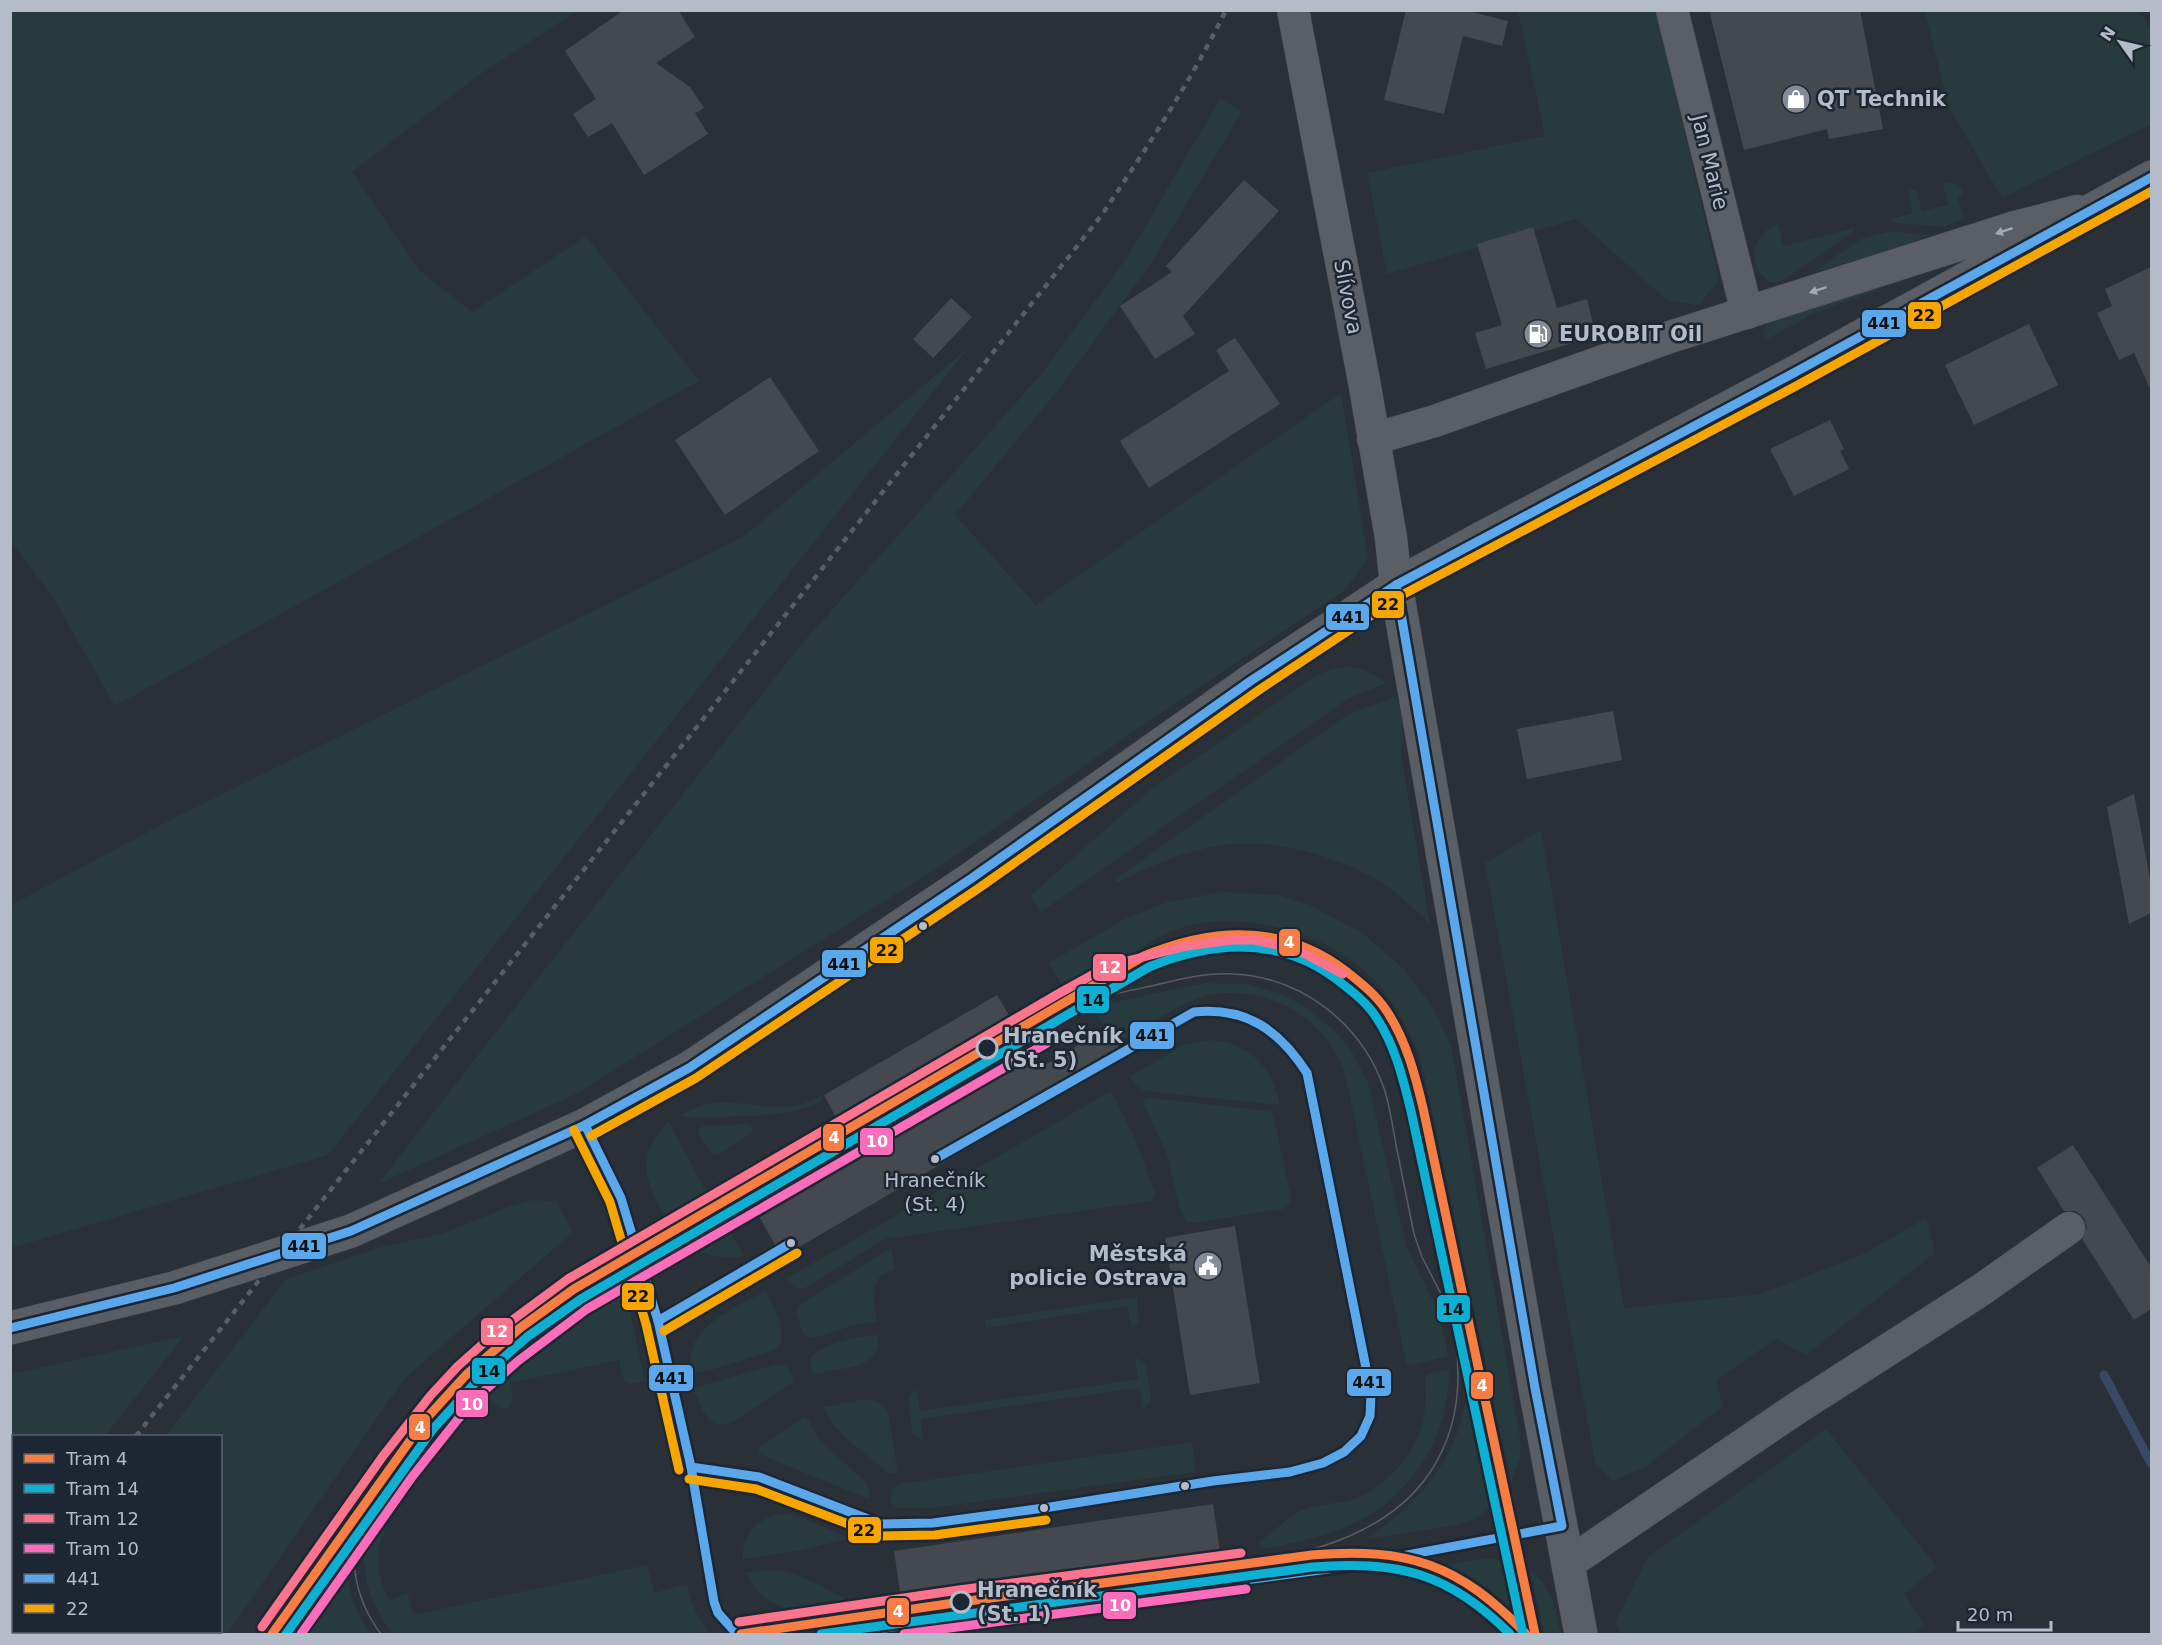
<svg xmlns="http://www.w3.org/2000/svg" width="2162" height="1645" font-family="'DejaVu Sans',sans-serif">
<rect width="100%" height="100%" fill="#2a3038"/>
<g fill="#273a3e">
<path d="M11 10 577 11 479 75 352 172 419 270 472 312 586 236 699 381 115 706 51 594 11 542Z"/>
<path d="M1518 11H1656L1719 280 1699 305 1668 301 1576 219 1387 274 1367 173 1545 136Z"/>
<path d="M1925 11H2139L2151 30V124L2002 198 1949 107Z"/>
<path d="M1220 99 1242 111 1149 266 1059 389 955 515 1036 605 1341 393 1368 559 1345 590 1140 727 936 869 576 1094 378 1184 520 1001 800 646 1043 372 1128 256Z"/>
<path d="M1943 183C1954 182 1959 185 1964 194L1958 198 1964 218 1944 227 1895 223 1888 220 1913 213 1908 191 1916 189 1922 211 1948 205Z"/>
<path d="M1778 224 1783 246 1855 228 1854 231 1786 279 1777 282H1769C1766 279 1761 275 1759 271 1746 254 1760 230 1778 224Z"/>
<path d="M1892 231 1930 235 1882 253 1811 273 1861 239Z"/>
<path d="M1894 281 1875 291 1813 314 1767 339 1762 333 1775 313Z"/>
<path d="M968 348 328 1155 11 1248V905L172 819 743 537Z"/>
<path d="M1351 667 1365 670 1387 683 1349 698 1041 912 1030 896 1149 791 1315 676 1334 668Z"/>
<path d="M1395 697C1405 719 1403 733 1401 756L1430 924C1419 914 1408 903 1396 893 1378 878 1354 867 1331 859 1248 830 1193 844 1117 883L1115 879 1349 714Z"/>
<path d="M1541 830 1624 1308 1760 1294 1864 1254 1926 1218 1935 1253 1806 1355 1776 1339 1716 1380 1723 1406 1644 1468 1612 1481 1595 1462 1485 863Z"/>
<path d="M1222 892 1278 895 1307 904 1361 932 1403 968 1433 1008 1451 1045 1521 1443 1520 1459 1511 1482 1420 1056C1408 1029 1396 1004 1376 982 1331 934 1250 910 1186 926 1167 931 1150 943 1133 953 1110 966 1088 979 1066 992L1049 963 1126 918 1168 902Z"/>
<path d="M1205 983 1247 984 1282 994 1304 1006 1319 1018 1335 1031 1351 1050 1368 1083 1406 1245 1434 1304 1443 1329 1448 1356 1407 1366 1347 1083C1345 1076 1343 1068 1340 1061 1318 1013 1261 985 1210 995 1184 1000 1142 1029 1116 1043L1091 1007Z"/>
<path d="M1208 1040C1249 1042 1272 1066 1280 1105L1144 1091 1138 1087 1129 1077 1185 1044Z"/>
<path d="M1111 1091 1136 1141 1155 1193 1152 1201 885 1239 805 1288H795L786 1279Z"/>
<path d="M823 1095 821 1102C781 1120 732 1115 688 1118L681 1115C689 1110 697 1106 707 1104 749 1096 778 1121 823 1095Z"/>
<path d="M1151 1098 1269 1111 1273 1114 1291 1197 1290 1203 1284 1209 1194 1223 1187 1222 1181 1212 1167 1154 1143 1103 1144 1100Z"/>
<path d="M669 1122 710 1199 668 1223C648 1183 631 1158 669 1122Z"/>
<path d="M743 1124H749L753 1128 752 1133 717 1155 711 1152 698 1134 699 1130 703 1126Z"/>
<path d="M532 1200 557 1201 573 1232 404 1379 227 1634H14L17 1632H220V1436H166L286 1279 381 1247 445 1233 505 1208Z"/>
<path d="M719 1212 744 1256C718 1260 697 1254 676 1237Z"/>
<path d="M891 1248 894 1270C867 1276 874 1301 877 1321L852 1326 817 1337H810L803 1333 796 1312 798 1306Z"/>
<path d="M621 1269 645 1382 630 1384 624 1380 619 1360 510 1383C511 1393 516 1403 506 1409L500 1408 488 1397C460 1428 433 1459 409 1492 398 1507 386 1522 381 1539 376 1560 379 1584 390 1601L405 1593 408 1594 413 1615 647 1565 654 1593 687 1584C691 1603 696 1616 709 1631L687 1634H394C386 1627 380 1614 375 1604 364 1583 361 1557 367 1533 384 1465 462 1385 515 1340 547 1313 585 1291 621 1269Z"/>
<path d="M765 1291C774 1306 789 1334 777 1349L711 1370 692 1374C692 1367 690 1361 691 1354 696 1322 741 1305 765 1291Z"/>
<path d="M1137 1297 1139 1322 1132 1329 1127 1306 986 1328 985 1320Z"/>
<path d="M878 1335C881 1374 840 1365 813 1375L810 1359C818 1344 861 1336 878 1335Z"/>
<path d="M184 1336 105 1436H14V1556L11 1560V1374Z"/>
<path d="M1137 1358 1146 1365 1151 1395 1150 1403 1143 1409 1139 1388 921 1419 923 1440 913 1435 908 1398 912 1392 917 1390 920 1411 1138 1379 1135 1359Z"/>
<path d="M777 1364 787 1366 794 1382 731 1423C708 1432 700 1406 694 1388Z"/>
<path d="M1467 1369H1471L1498 1502 1474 1519 1453 1526 1366 1539C1427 1498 1469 1446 1467 1369Z"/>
<path d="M1449 1370C1449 1431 1418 1488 1364 1518 1335 1534 1297 1543 1264 1549L1258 1543C1270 1534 1290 1516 1302 1510 1316 1504 1334 1504 1348 1501 1376 1493 1403 1467 1416 1441 1423 1427 1425 1412 1426 1397 1426 1388 1423 1383 1427 1374Z"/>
<path d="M866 1399C876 1400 883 1404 888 1413L898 1474 888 1473 847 1439 833 1424 824 1407Z"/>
<path d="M806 1416 820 1441 867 1483 870 1492 869 1499 759 1454V1448L762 1445Z"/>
<path d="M1826 1429 1937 1567 1904 1594 1924 1624 1913 1634H1621L1615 1622 1648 1557Z"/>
<path d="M1186 1443H1190L1193 1446 1196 1472 931 1508H898L891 1503 892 1490 900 1484Z"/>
<path d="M786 1513 801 1517 850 1538 798 1551 743 1559C741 1532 760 1516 786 1513Z"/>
<path d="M345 1542C347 1578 348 1604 371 1634H280Z"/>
<path d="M1487 1558 1514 1563 1522 1617C1499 1595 1474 1576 1445 1564Z"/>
<path d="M777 1570C806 1575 830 1591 856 1605V1607C816 1613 764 1619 746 1572Z"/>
<path d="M1530 1571C1553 1585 1555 1610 1561 1634H1545Z"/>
</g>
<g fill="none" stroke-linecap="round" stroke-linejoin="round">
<path stroke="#384963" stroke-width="9" d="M2104 1375 2152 1465"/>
</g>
<g fill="#444950">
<path d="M624 10H678L695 37 656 63 690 87 704 108 695 113 708 134 644 175 612 123 588 137 573 114 596 99 565 51Z"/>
<path d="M1406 10H1464L1508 21 1502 46 1463 36 1444 114 1384 100Z"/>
<path d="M1709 10H1860L1883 129 1829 139 1827 129 1744 150Z"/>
<path d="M1244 180 1279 211 1183 316 1195 334 1155 359 1120 306 1172 272 1166 266Z"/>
<path d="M1533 227 1557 308 1587 299 1596 336 1486 369 1475 333 1502 325 1477 244Z"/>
<path d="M2151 267V391L2134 353 2119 360 2097 313 2112 306 2105 289Z"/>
<path d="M951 298 972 317 933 358 913 339Z"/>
<path d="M2029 324 2058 385 1974 425 1945 365Z"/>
<path d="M1235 338 1280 404 1149 488 1120 441 1229 371 1216 350Z"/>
<path d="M770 377 819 451 725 515 675 440Z"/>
<path d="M1830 420 1844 449 1840 451 1849 469 1794 496 1770 449Z"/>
<path d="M1613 711 1622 760 1527 779 1517 729Z"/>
<path d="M2134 794 2151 884V913L2129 924 2107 807Z"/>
<path d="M997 995 1040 1068 1108 1027 1124 1057 782 1257 747 1195 847 1138 824 1095Z"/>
<path d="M2073 1145 2151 1267V1309L2134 1320 2082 1239 2087 1227 2084 1218 2076 1211H2064L2037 1168Z"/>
<path d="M1235 1226 1260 1383 1190 1395 1165 1238Z"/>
<path d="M1213 1504 1221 1558 902 1605 894 1551Z"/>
</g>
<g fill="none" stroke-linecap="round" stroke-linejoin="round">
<g stroke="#484c53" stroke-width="33">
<g id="street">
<path d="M1293 10 1364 381 1391 538 1396 585"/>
<path d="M1672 10 1747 313"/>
<path d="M1373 439 1435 421 1670 337 2012 228 2077 211"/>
<path d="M1569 1563 1794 1410 1981 1290 2069 1228"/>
</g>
</g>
<g stroke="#484c53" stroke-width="34">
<g id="secondary">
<path d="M1396 585 1535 1388 1581 1634"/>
<path d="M10 1328 174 1288 351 1231 585 1125 689 1068 972 878 1252 680 1396 585 1480 539 1790 375 2152 177"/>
</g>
</g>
<use href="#street" stroke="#5a5e66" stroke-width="32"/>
<use href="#secondary" stroke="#595d64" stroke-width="33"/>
<g stroke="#595d64" stroke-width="1.5">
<path d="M1035 1022C1072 1001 1115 994 1156 985 1181 979 1207 972 1233 974 1303 977 1363 1025 1385 1091 1390 1109 1393 1127 1396 1145 1402 1175 1408 1204 1414 1234L1422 1257 1442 1296"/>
<path d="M1430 1142 1436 1214"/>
<path d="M1243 1565C1282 1557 1326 1549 1362 1530 1441 1491 1469 1417 1454 1333L1400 1073C1388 1036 1367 1007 1337 984"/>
<path d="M381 1634C356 1601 345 1555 362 1515 370 1497 382 1480 393 1463"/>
</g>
<g stroke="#595d64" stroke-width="4.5" stroke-dasharray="6 6" stroke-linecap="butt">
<path d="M136 1436 1101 216C1146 149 1190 83 1226 10"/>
<path d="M10 1596 14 1592"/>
</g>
<g stroke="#1d2633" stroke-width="14">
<g id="bus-1">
<path d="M585 1125 621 1198 658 1321 691 1467 714 1602 718 1613 737 1634"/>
<path d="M658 1321 791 1243"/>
<path d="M10 1328 174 1288 351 1231 585 1125 689 1068 972 878 1252 680 1396 585 1790 375 2152 177"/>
<path d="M691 1467 759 1477 881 1524 933 1523 1044 1508 1213 1481 1290 1472 1323 1463 1344 1452 1361 1436 1370 1416 1371 1393 1307 1073C1279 1030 1247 1007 1194 1012L935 1159"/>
<path d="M840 1634 1343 1567 1562 1526 1535 1388 1396 585"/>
</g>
</g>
<g stroke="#1d2633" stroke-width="14">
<g id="bus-2">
<path d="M574 1130 610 1202 646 1324 679 1470"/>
<path d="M591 1136 696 1078 979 888 1259 690 1402 595 1796 386 2152 191"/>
<path d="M664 1331 797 1253"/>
<path d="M689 1479 756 1489 880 1536 935 1535 1046 1520"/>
</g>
</g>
<use href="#bus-1" stroke="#5aa8eb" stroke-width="9"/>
<use href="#bus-2" stroke="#f7a600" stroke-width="9"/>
<g stroke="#1d2633" stroke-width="14">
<g id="tram-1">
<path d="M272 1634 424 1421 466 1375 520 1328 574 1289 1144 956C1214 927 1285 924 1347 972 1361 983 1376 995 1386 1010 1406 1040 1415 1074 1423 1108L1535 1634"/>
<path d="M741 1634 961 1602 1312 1555C1408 1547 1459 1564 1526 1634"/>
</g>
</g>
<g stroke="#1d2633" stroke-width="14">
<g id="tram-2">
<path d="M286 1634 433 1429 474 1384 527 1337 581 1299 1149 967C1215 940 1282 936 1340 982 1353 992 1367 1003 1376 1017 1395 1045 1403 1079 1411 1111L1523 1634"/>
<path d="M821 1634 1313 1567C1398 1560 1449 1573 1510 1634"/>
</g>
</g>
<g stroke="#1d2633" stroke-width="14">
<g id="tram-3">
<path d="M739 1622 959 1590 1241 1553"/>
<path d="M262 1627 383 1456 431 1395 458 1366 495 1333 568 1279 1058 994 1094 974 1123 962 1187 946 1232 940H1255L1298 950 1343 974"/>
</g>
</g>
<g stroke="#1d2633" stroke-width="14">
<g id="tram-4">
<path d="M301 1634 412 1477 458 1419 483 1392 518 1361 587 1309 1047 1043"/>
<path d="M904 1634 1246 1589"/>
</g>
</g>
<use href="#tram-1" stroke="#f77d43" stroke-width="9"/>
<use href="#tram-2" stroke="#0dafd3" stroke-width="9"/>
<use href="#tram-3" stroke="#fc738d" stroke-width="9"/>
<use href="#tram-4" stroke="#fb6dba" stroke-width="9"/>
</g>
<defs><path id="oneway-solid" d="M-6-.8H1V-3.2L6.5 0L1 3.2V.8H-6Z" transform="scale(1.5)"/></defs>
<g fill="#a2a9b5">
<use href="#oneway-solid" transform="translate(2004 231) rotate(162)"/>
<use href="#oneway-solid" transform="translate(1818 290) rotate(162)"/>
</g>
<defs>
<g id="shop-disc" transform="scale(1.5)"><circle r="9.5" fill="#848b96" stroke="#1d2633"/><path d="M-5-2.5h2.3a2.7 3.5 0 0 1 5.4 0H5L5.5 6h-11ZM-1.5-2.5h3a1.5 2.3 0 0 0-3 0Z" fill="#fff"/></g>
<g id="fuel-disc" transform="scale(1.5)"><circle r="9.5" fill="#848b96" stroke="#1d2633"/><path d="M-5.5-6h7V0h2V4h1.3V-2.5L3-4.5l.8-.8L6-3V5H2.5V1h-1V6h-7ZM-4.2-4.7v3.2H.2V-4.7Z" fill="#fff"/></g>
<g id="civic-disc" transform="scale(1.5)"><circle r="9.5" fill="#848b96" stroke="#1d2633"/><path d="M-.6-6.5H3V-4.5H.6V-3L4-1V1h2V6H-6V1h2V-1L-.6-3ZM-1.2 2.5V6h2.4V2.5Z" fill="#fff"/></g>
</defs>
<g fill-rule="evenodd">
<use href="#shop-disc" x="1796" y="99"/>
<use href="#fuel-disc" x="1538" y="334"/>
<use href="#civic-disc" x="1208" y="1266"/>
</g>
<g fill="#b4bcc9" stroke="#1d2633" stroke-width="2">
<circle cx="923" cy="926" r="5"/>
<circle cx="935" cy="1159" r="5"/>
<circle cx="791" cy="1243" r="5"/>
<circle cx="1185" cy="1486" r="5"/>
<circle cx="1044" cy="1508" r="5"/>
</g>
<g fill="#1d2633" stroke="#b4bcc9" stroke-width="3">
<circle cx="987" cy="1048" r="10"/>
<circle cx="961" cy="1602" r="10"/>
</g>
<g text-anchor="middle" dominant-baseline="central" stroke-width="5" stroke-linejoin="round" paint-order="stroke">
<g font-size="20" fill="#b4bcc9" stroke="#1d2633">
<text x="935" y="1180">Hranečník<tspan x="935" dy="24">(St. 4)</tspan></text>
</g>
<g font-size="21" font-weight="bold" fill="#b4bcc9" stroke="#1d2633" text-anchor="start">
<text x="1817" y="99">QT Technik</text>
<text x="1559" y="334">EUROBIT Oil</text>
<text x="1187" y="1254" text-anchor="end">Městská<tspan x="1187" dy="24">policie Ostrava</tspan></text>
</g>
<g font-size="21" fill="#b4bcc9" stroke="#1d2633">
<text transform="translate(1710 162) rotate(76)">Jan Marie</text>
<text transform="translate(1348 297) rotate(79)">Slívova</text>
</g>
<g font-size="21" font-weight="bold" fill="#b4bcc9" stroke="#1d2633" text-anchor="start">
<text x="1003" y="1036">Hranečník<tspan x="1003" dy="24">(St. 5)</tspan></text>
<text x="977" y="1590">Hranečník<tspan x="977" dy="24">(St. 1)</tspan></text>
</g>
</g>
<g stroke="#1d2633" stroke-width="2">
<rect x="1907" y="301" width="35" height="29" rx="6" fill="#f7a600"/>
<rect x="1861" y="309" width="46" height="29" rx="6" fill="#5aa8eb"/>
<rect x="1371" y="590" width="34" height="29" rx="6" fill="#f7a600"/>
<rect x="1325" y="603" width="45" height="28" rx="6" fill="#5aa8eb"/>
<rect x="1278" y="928" width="23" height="29" rx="6" fill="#f77d43"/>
<rect x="869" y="936" width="35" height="28" rx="6" fill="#f7a600"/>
<rect x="821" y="949" width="46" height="29" rx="6" fill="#5aa8eb"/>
<rect x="1092" y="953" width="35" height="29" rx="6" fill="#fc738d"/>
<rect x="1076" y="985" width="34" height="29" rx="6" fill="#0dafd3"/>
<rect x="1129" y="1021" width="46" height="29" rx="6" fill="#5aa8eb"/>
<rect x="822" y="1123" width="23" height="29" rx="6" fill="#f77d43"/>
<rect x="859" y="1127" width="35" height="29" rx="6" fill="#fb6dba"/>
<rect x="281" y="1232" width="46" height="28" rx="6" fill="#5aa8eb"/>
<rect x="621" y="1282" width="34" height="29" rx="6" fill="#f7a600"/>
<rect x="1436" y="1294" width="35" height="29" rx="6" fill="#0dafd3"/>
<rect x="480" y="1317" width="34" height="29" rx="6" fill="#fc738d"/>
<rect x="471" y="1357" width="35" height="28" rx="6" fill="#0dafd3"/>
<rect x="648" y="1364" width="46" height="28" rx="6" fill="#5aa8eb"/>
<rect x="1346" y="1368" width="46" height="29" rx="6" fill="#5aa8eb"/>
<rect x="1470" y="1371" width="24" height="29" rx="6" fill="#f77d43"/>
<rect x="455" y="1389" width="34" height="29" rx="6" fill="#fb6dba"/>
<rect x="408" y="1413" width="23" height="28" rx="6" fill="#f77d43"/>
<rect x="847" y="1516" width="35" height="28" rx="6" fill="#f7a600"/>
<rect x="1102" y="1591" width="35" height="29" rx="6" fill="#fb6dba"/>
<rect x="886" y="1597" width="24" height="29" rx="6" fill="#f77d43"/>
</g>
<g font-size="16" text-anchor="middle" font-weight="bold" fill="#fff">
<text x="1289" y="948">4</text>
<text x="1110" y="973">12</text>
<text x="834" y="1143">4</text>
<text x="877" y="1147">10</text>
<text x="497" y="1337">12</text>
<text x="1482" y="1391">4</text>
<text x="472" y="1410">10</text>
<text x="420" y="1433">4</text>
<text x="1120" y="1611">10</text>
<text x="898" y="1617">4</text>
</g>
<g font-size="16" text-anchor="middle" font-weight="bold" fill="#111">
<text x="1924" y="321">22</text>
<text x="1884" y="329">441</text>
<text x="1388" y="610">22</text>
<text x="1348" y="623">441</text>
<text x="887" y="956">22</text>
<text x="844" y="970">441</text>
<text x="1093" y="1006">14</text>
<text x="1152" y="1041">441</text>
<text x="304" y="1252">441</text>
<text x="638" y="1302">22</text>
<text x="1453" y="1315">14</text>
<text x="489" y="1377">14</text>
<text x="671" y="1384">441</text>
<text x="1369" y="1388">441</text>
<text x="864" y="1536">22</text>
</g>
<rect width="2162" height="1645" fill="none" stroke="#b4bcc9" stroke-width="24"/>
<rect x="12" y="1435" width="210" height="198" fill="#1d2633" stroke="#59626f" stroke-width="1.5"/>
<rect x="24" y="1454" width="30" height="9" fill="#f77d43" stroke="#59626f" stroke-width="1.5"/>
<text x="66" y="1465" font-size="18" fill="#b4bcc9">Tram 4</text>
<rect x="24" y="1484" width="30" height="9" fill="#0dafd3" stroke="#59626f" stroke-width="1.5"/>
<text x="66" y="1495" font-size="18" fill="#b4bcc9">Tram 14</text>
<rect x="24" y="1514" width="30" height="9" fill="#fc738d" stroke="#59626f" stroke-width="1.5"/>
<text x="66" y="1525" font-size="18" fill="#b4bcc9">Tram 12</text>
<rect x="24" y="1544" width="30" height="9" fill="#fb6dba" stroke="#59626f" stroke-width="1.5"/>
<text x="66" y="1555" font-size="18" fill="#b4bcc9">Tram 10</text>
<rect x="24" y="1574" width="30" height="9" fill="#5aa8eb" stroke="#59626f" stroke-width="1.5"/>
<text x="66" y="1585" font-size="18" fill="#b4bcc9">441</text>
<rect x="24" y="1604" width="30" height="9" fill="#f7a600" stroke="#59626f" stroke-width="1.5"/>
<text x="66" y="1615" font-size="18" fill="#b4bcc9">22</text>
<g transform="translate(2120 42) rotate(304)" stroke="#1d2633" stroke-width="4.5" paint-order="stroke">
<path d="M0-4.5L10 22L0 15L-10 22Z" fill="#b4bcc9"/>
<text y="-9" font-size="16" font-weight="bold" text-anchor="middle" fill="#b4bcc9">N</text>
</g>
<path d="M1958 1621v9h93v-9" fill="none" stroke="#b4bcc9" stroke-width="3"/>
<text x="1967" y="1621" font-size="18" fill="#b4bcc9" stroke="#1d2633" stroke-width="4.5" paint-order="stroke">20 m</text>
</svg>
